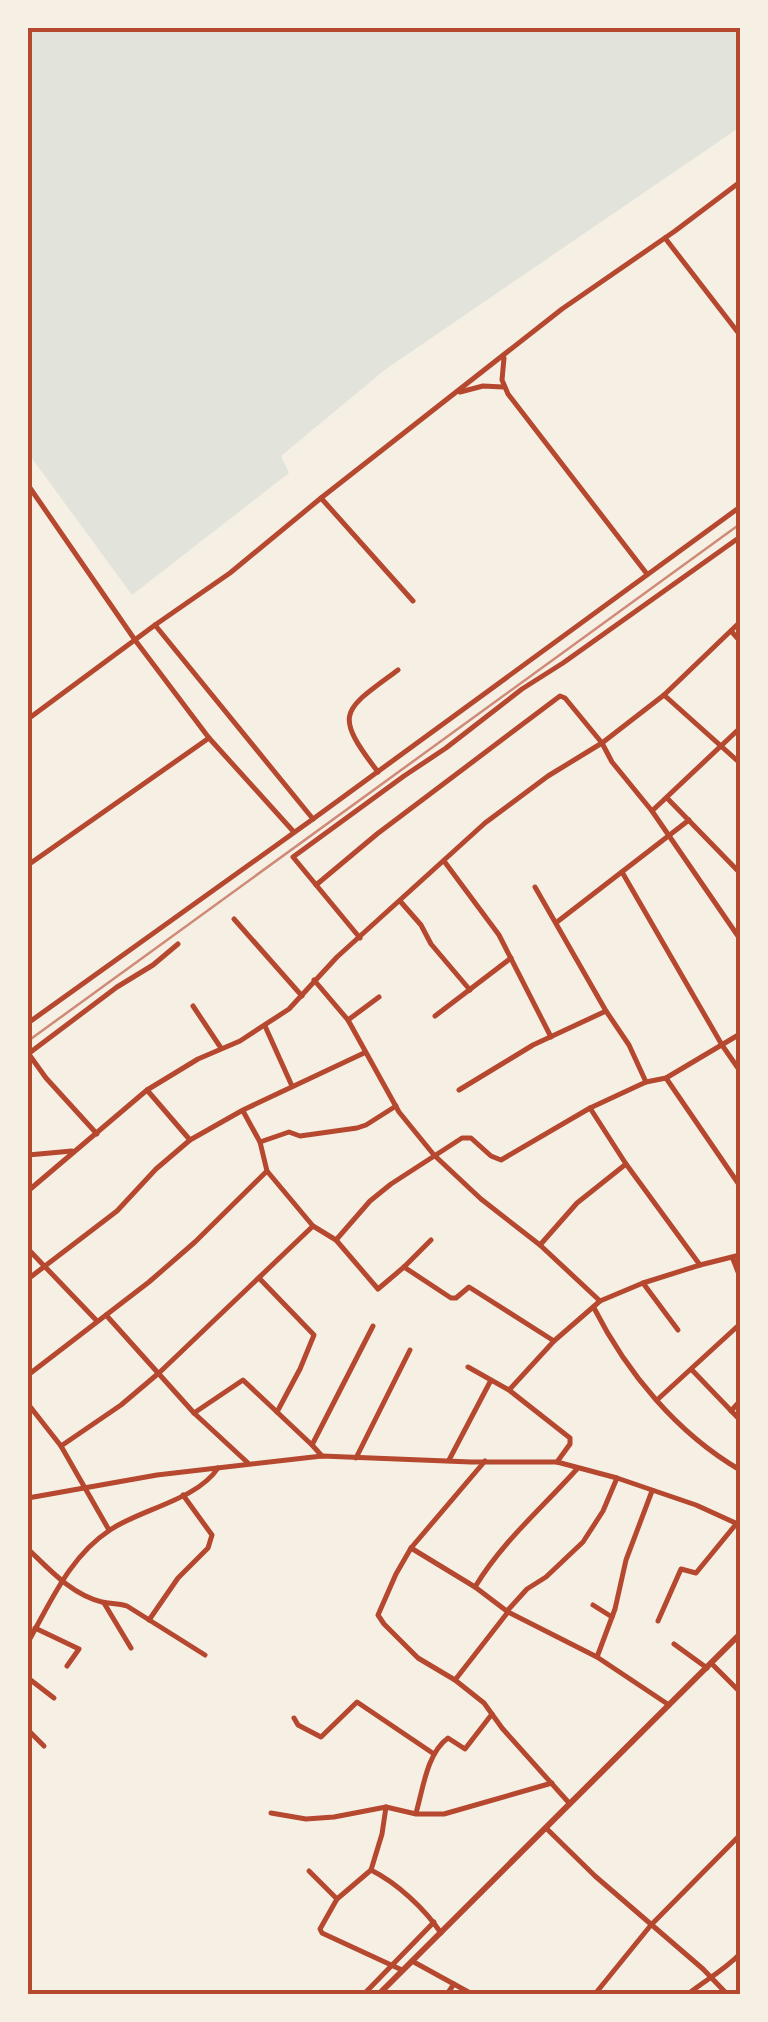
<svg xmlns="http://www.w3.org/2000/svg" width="768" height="2022" font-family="Literata,serif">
<rect width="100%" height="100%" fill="#f6efe4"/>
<path fill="#e2e4dc" d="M28 28H740V127L386 369 281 456 289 473 132 595 28 453Z"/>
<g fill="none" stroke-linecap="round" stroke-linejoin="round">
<g stroke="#b5482f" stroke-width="5">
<path d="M665 238 740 335"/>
<path d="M504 358 502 380 508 394 647 574"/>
<path d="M460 392 483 386 503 387"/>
<path d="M28 485 135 640 209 738 293 831"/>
<path d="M321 498 413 601"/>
<path d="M155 625 313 819"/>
<path d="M731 631 740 641"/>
<path d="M664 695 740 763"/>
<path d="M28 719 155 625 230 573 321 498 562 309 675 231 740 182"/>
<path d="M378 772C332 712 343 711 398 670"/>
<path d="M667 798 740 873"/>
<path d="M652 811 740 728"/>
<path d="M444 861 499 935 551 1037"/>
<path d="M28 865 209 738"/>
<path d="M622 872 722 1045 740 1071"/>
<path d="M316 885 377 834 560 696 565 698 602 743 612 762 652 811 740 939"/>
<path d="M535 887 606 1011 629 1045 646 1082"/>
<path d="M400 901 421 925 431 944 470 990"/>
<path d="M234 919 302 996"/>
<path d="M557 922 689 820"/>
<path d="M360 938 293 857 404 776 446 748 522 689 563 663 740 537"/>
<path d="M314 980 348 1020 399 1112 434 1155 481 1199 540 1245 600 1301"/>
<path d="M193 1006 221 1048"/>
<path d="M435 1016 511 958"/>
<path d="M348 1020 379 997"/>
<path d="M28 1023 313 819 740 507"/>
<path d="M265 1026 292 1086"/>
<path d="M28 1053 46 1078 97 1134"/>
<path d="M28 1054 117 987 153 965 178 944"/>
<path d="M666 1078 740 1186"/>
<path d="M147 1090 190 1140"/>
<path d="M459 1090 533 1045 606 1011"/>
<path d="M590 1108 626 1164 700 1265"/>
<path d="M243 1111 260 1142 267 1171 313 1226"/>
<path d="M260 1142 289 1132 300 1136 357 1128 366 1125 396 1106"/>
<path d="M28 1155 72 1151"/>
<path d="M28 1191 147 1090 198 1059 240 1041 289 1009 337 957 485 823 548 776 602 743 664 695 740 622"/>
<path d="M336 1240 378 1289 404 1267 431 1240"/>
<path d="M540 1245 577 1203 626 1164"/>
<path d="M28 1249 97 1321"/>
<path d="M733 1259 740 1277"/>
<path d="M404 1267 451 1298H456L469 1287 554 1341"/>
<path d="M259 1278 314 1335 300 1369 277 1412"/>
<path d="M28 1279 117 1211 156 1169 190 1140 243 1110 364 1053"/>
<path d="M643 1283 678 1330"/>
<path d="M594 1308C627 1373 677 1433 740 1470"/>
<path d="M106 1315 194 1413 248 1463"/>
<path d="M468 1367 509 1390 570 1438V1444L557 1462"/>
<path d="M692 1370 740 1420"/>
<path d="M28 1375 149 1282 195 1242 267 1171"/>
<path d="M509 1390 554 1341 600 1301 643 1283 700 1265 740 1255"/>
<path d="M657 1400 740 1324"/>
<path d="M28 1404 61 1446 109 1530"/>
<path d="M731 1411 740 1401"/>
<path d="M194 1413 243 1380 312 1445"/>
<path d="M61 1446 121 1405 160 1372 313 1226 336 1240 370 1201 391 1184 462 1138H471L491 1156 501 1160 590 1108 646 1082 666 1078 740 1034"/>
<path d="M322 1456 312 1445 373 1326"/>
<path d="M356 1458 410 1350"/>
<path d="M449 1460 490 1382"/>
<path d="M485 1461 411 1548 396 1574 378 1615 384 1624 418 1658 455 1680 484 1703 502 1728 570 1804"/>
<path d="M28 1498 157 1475 322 1456 471 1462H557L617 1478 696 1505 740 1525"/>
<path d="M411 1548 475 1587 508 1612 597 1657 669 1705"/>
<path d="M28 1549C49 1569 72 1595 102 1602 110 1604 118 1603 127 1606L205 1655"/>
<path d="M475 1587C502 1542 542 1508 577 1469"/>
<path d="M104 1603 131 1648"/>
<path d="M593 1605 612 1617"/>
<path d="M507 1611 527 1589 546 1577 583 1542 603 1511 617 1478"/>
<path d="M149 1620 178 1578 208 1548 212 1535 183 1495"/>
<path d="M658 1621 681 1569 696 1573 737 1523"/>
<path d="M35 1628 79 1649 67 1666"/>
<path d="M28 1642C51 1602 69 1557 110 1530 141 1509 197 1500 218 1468"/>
<path d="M674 1644 707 1668"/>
<path d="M597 1657 615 1609 626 1560 652 1491"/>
<path d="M711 1663 740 1692"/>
<path d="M28 1678 54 1698"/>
<path d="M455 1680 508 1612"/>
<path d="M294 1718 298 1725 321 1737 357 1702 434 1754"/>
<path d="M28 1730 44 1746"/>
<path d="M386 1807 382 1834 371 1870C397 1883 425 1909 441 1933"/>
<path d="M271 1813 306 1819 334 1817 386 1807 416 1814H444L552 1783"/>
<path d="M416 1813C423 1789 427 1753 448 1738L465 1749 492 1714"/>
<path d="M546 1828 595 1876 703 1969 727 1994"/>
<path d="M371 1870 337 1899 320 1929 322 1933 402 1970"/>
<path d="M309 1871 337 1899"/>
<path d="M412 1961 472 1994"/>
<path d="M364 1994 434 1922"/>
<path d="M447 1994 454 1984"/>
<path d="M595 1994 651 1925 740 1835"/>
<path d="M688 1994C706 1980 724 1970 740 1954"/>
</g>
<path stroke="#b5482f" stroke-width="6" d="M379 1994 740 1634"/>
<path stroke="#cf8b77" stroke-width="2.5" d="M28 1041 740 524"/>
</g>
<rect width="768" height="2022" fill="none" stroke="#f6efe4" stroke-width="60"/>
<rect x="30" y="30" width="708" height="1962" fill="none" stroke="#b5482f" stroke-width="4"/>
</svg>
